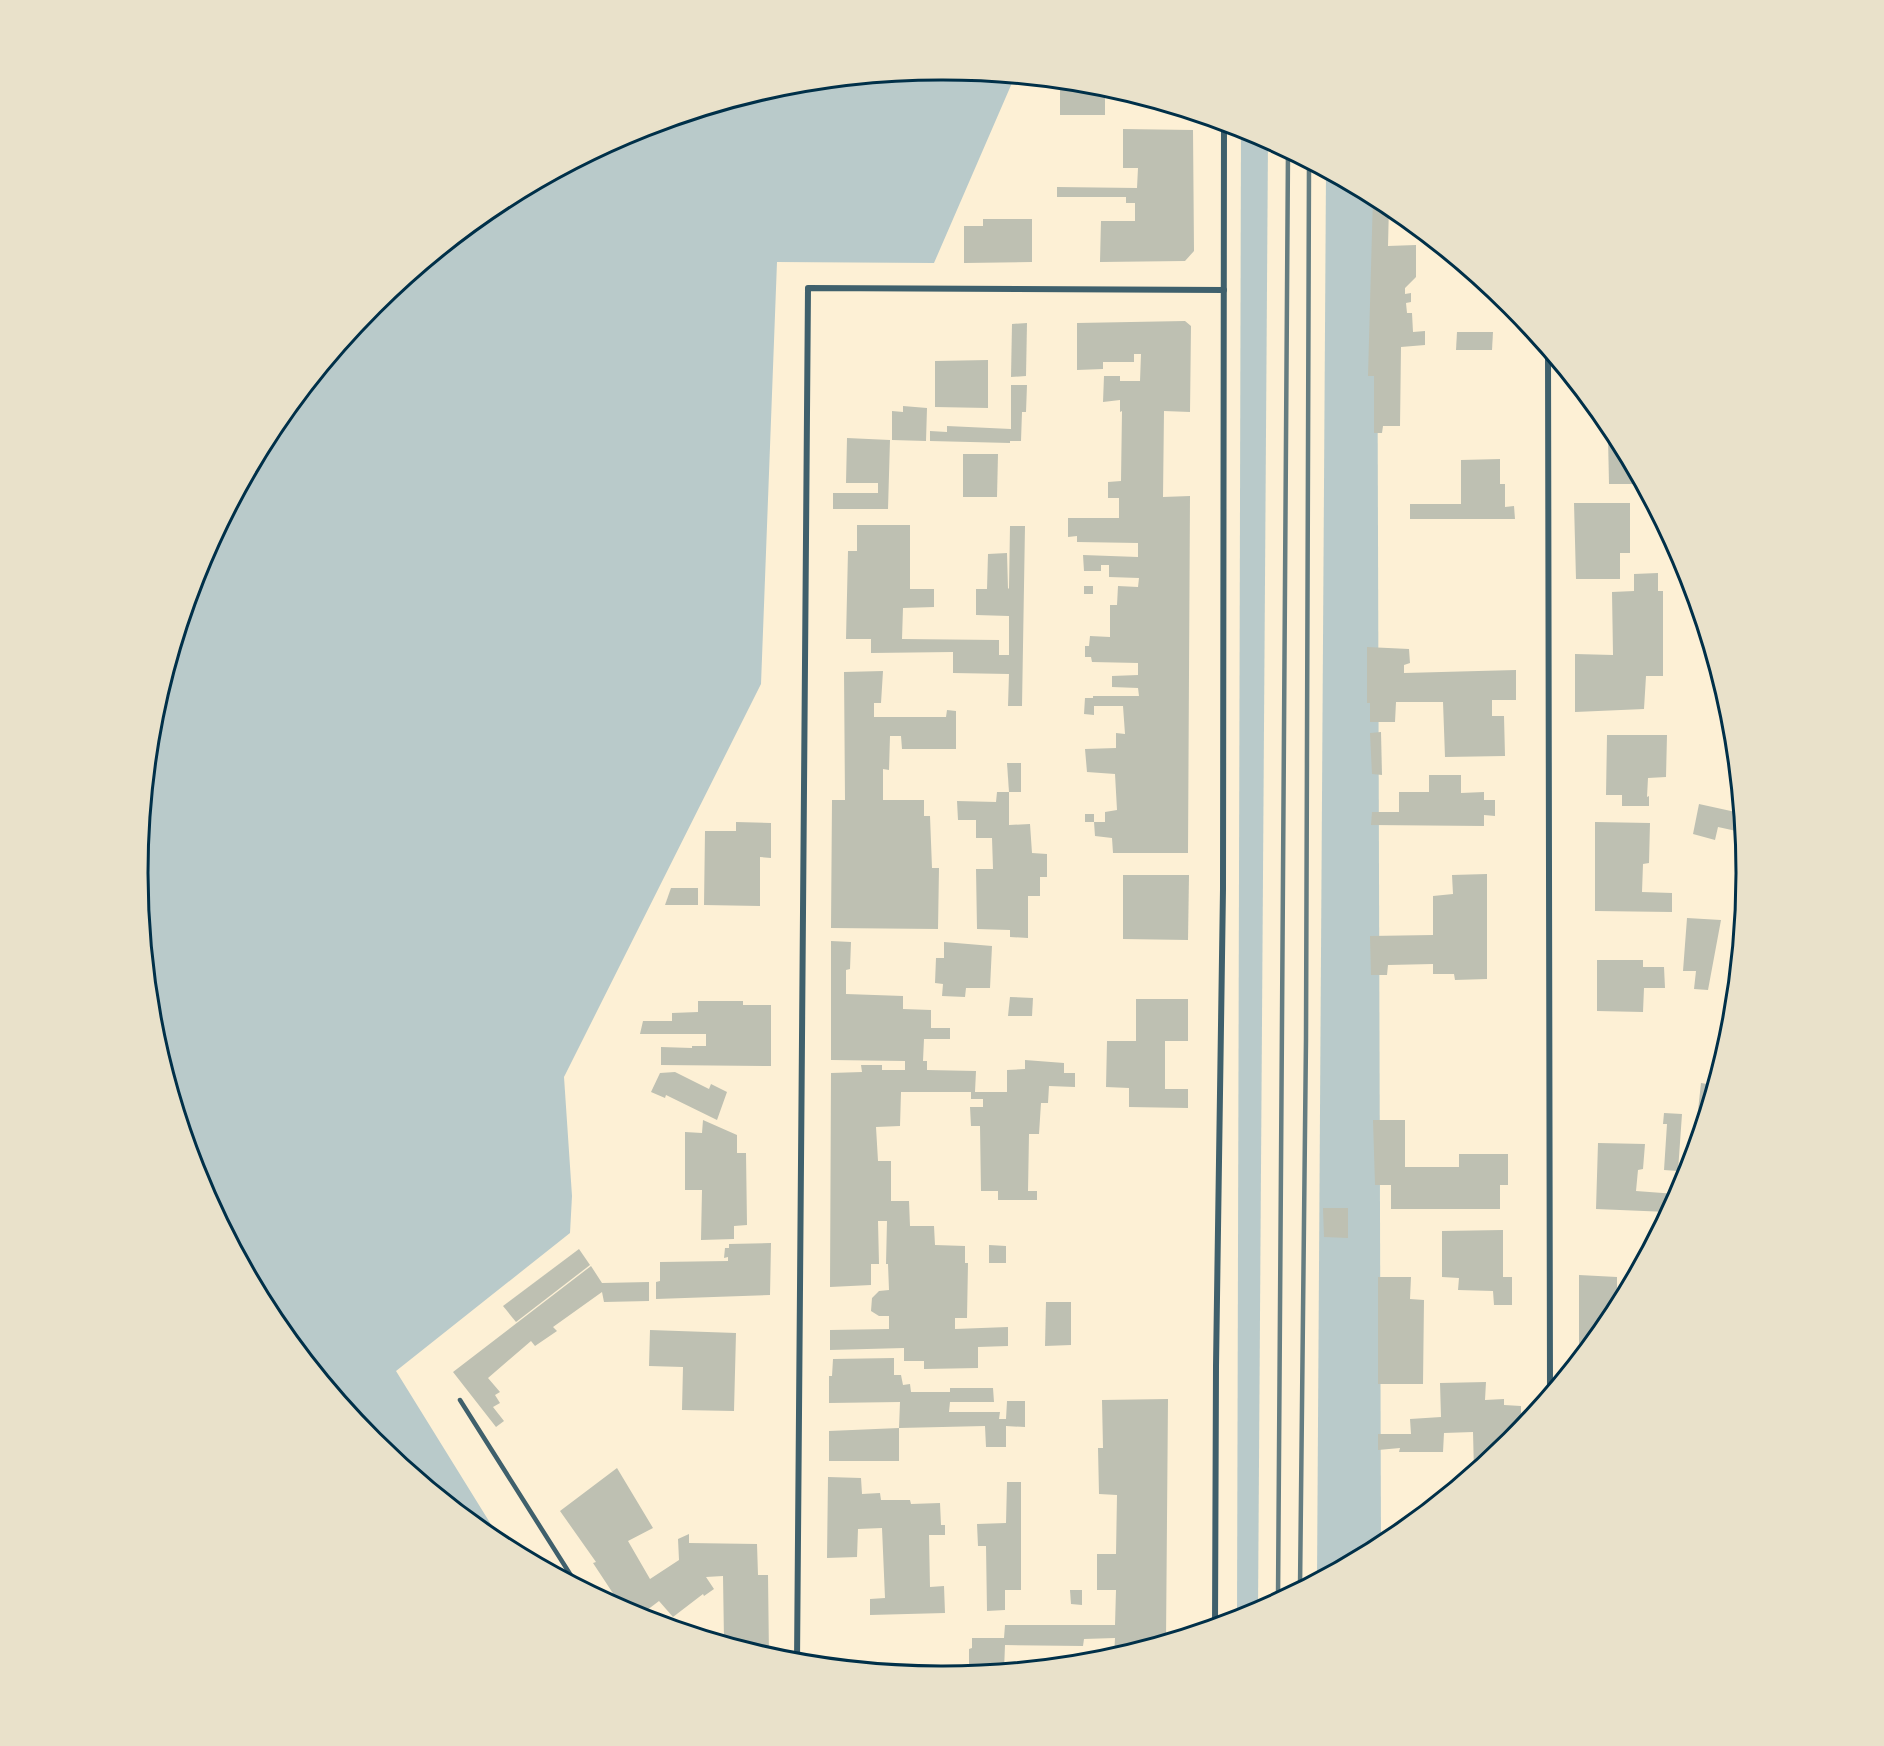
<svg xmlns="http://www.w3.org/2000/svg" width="1884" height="1746" font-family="Montserrat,sans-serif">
<rect width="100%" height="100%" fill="#fdf0d5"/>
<g fill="#b9caca">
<path d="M942 69 1015 76 934 263 777 262 761 684 564 1077 572 1196 570 1233 396 1371 505 1547 495 1541 373 1441 273 1319 199 1180 153 1030 138 873 154 716 199 565 274 426 374 304 483 215 496 204 635 130 785 84Z"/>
<path d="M1241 128 1268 140 1258 1611 1237 1620Z"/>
<path d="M1326 171 1377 198 1381 1546 1317 1580Z"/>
</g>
<g fill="#bec0b2">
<path d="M1060 81 1105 86V115H1060Z"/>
<path d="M1123 129 1193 130 1194 251 1185 261 1100 262 1101 221H1135V203H1126V197H1057V187L1137 188 1138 168H1123Z"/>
<path d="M1373 196 1389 205 1388 246 1416 245V277L1405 288V294L1411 293V302L1406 303 1407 313H1412L1413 332 1425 331V345L1401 347 1400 426H1383L1382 433H1374V376H1368Z"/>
<path d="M983 219H1032V262L964 263V226H983Z"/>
<path d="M1185 321 1191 326 1190 412 1164 411 1163 497 1190 496 1188 853H1113L1112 838 1095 836 1094 822H1105V812L1117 810 1115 774 1087 772 1085 749 1116 748V733L1125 734 1123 706H1094V715L1084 714 1085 698H1093V696H1139L1138 688 1112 687V676L1138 675V663L1092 662 1091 657H1085V646H1089L1090 636 1110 637V605H1117L1118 586 1138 587 1139 578 1109 577V565H1101V571H1084L1083 555 1138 557V543L1077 542V536L1068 537V518H1119V498H1108V482L1121 481 1122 411 1120 412V400L1103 402 1104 376H1120V381H1140L1141 354H1134V362H1103V369L1077 370V323Z"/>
<path d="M1027 323 1026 376 1011 377 1012 324Z"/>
<path d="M1457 332H1493L1492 350H1456Z"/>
<path d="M988 360V408L935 407V361Z"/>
<path d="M1011 385H1027L1026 412H1022L1021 441H1010V443L930 441V431L947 432V426L1011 429Z"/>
<path d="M1588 399 1593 405 1602 416H1589Z"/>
<path d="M903 406 927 408 926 441 892 440V411L903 412Z"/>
<path d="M1608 437H1616L1641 484H1609Z"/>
<path d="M847 438 890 440 888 509H833V493H878V483H846Z"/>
<path d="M963 454H998L997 497H963Z"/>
<path d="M1500 459V484H1505V507L1514 506 1515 519H1410V504H1461V460Z"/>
<path d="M1574 503H1630V553H1620V579H1576Z"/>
<path d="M857 525H910V589H934V607L903 608 902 639 999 640V655H1009V616L976 615V589H987L988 554 1007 553 1008 589 1009 588 1010 526H1025L1022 706H1008L1009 674 953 673V652L871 653V639H846L848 551H857Z"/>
<path d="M1658 573V591H1663V676H1646L1644 709 1575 712V654L1613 655 1612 592 1634 591V574Z"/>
<rect x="1084" y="586" width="9" height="8"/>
<path d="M1367 647 1409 649 1410 663 1404 665V673L1516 670V700H1492V716H1504L1505 756 1445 757 1443 702H1396L1395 722H1370V703H1367Z"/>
<path d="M883 671 881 703H874V717H946L947 710 956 711V749H902L901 736H890L889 770 883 769V800H924V816H930L932 868H939L938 929 831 928 832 800H845L844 672Z"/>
<path d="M1381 732 1382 775 1372 774 1370 733Z"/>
<path d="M1607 735H1667L1666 777 1648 778 1647 797 1649 796V806H1622V795H1606Z"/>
<path d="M1007 763H1021V792H1009Z"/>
<path d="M1429 775H1461V793L1484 792V800H1495V816L1484 815V826L1371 825 1372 812H1399V792H1429Z"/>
<path d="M997 792H1009V825L1030 824 1032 853 1047 854V877H1040V896H1028V938L1010 937V930L977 929 976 869H993L992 838H976V820H958L957 801 996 802Z"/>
<path d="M1699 804 1740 813 1741 832 1718 827 1715 840 1693 834Z"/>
<rect x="1085" y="814" width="9" height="8"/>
<path d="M736 822 771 823V858L760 857V906L704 905 705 831H736Z"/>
<path d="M1595 822 1650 823 1649 863 1643 864 1642 892 1672 893V912L1595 911Z"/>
<path d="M1487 874V979L1455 980 1454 974H1433V964L1388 965 1387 975H1371L1370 936 1433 935V896L1453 894 1452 875Z"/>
<path d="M1123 875H1189L1188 940 1123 939Z"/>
<path d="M671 888H698V905H665Z"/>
<path d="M1687 918 1721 920 1708 990 1694 989 1696 971H1683Z"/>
<path d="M831 941 851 942 850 969 846 970V994L903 996V1009L931 1010V1028H950V1039H924L923 1061H927V1070L976 1071 975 1092H1007V1070L1025 1069V1060L1064 1063V1073H1075V1087L1049 1086 1048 1103H1041L1039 1134H1029L1028 1191H1037V1200H998V1191H981L980 1126H971L970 1107H983V1099H971V1092H901L900 1126 876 1127 878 1161H891V1201H909L910 1226H934L935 1245 965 1246V1263H968L967 1318H955V1329L1008 1327V1346L978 1347V1368L924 1369V1361H904V1348L830 1350V1330L889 1329V1316H879L871 1311 872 1298 879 1291 889 1290 888 1264H886L887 1221H878L879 1264H871V1285L830 1287 831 1073 862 1072 861 1065H882V1070H905V1061L831 1060Z"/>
<path d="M944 942 992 946 990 988H966L965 997 942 996 943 984 935 983 936 958H944Z"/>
<path d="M1597 960H1643V967H1664L1665 988H1644L1643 1012 1597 1011Z"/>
<path d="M1010 997 1033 998 1032 1016H1008Z"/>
<path d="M1136 999H1188V1041H1165V1089H1188V1108L1129 1107V1088L1106 1087 1107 1041H1136Z"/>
<path d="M698 1001H743V1005H771V1066L661 1065V1047L692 1048V1046H706V1034H640L643 1021H672V1013L698 1012Z"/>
<path d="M675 1072 709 1089 711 1084 727 1092 717 1120 666 1095 665 1098 651 1092 660 1073Z"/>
<path d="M1701 1083 1714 1085 1695 1147H1694Z"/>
<path d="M1664 1113 1682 1114 1678 1171 1664 1170 1667 1124H1663Z"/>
<path d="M703 1120 737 1135V1153H746L747 1225 734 1226V1239L701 1240 702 1190H685V1132L702 1133Z"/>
<path d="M1373 1120H1405V1167H1459V1154H1508V1185H1500V1209H1391V1185H1375Z"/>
<path d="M1598 1143 1645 1144 1643 1169 1638 1170 1636 1191 1676 1194 1675 1199 1668 1212 1596 1209Z"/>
<path d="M1323 1208H1348V1238L1324 1237Z"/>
<path d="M1503 1230V1277H1512V1305H1494L1493 1291 1458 1290 1459 1278 1442 1277V1231Z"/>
<path d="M771 1243 770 1295 656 1299V1282L660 1281V1262L728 1261V1257L724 1258 725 1248H729V1244Z"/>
<path d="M989 1245 1006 1246V1263H989Z"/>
<path d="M579 1249 590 1265 516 1322 503 1306Z"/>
<path d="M591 1266 602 1283 649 1282V1301L604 1302 602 1292 553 1327 557 1331 535 1346 531 1341 488 1378 500 1392 495 1395 500 1403 493 1407 504 1421 496 1427 453 1372Z"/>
<path d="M1579 1275 1617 1277V1301H1620L1610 1320 1579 1358Z"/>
<path d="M1378 1277H1411L1410 1299 1424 1300 1423 1384H1378Z"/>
<path d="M1046 1302H1071V1345L1045 1346Z"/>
<path d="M650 1330 736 1333 734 1411 682 1410 683 1367 649 1366Z"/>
<path d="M894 1358V1375H901L903 1385 910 1384 911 1392H950V1388H993L994 1402H950L949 1412H1000L999 1419H1006L1007 1401H1025V1427L1006 1426V1447H986L985 1426 899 1428 900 1402 829 1403V1376H832L833 1359Z"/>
<path d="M1486 1382 1485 1400 1504 1399V1405L1521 1406V1428L1510 1442 1474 1472 1473 1432 1444 1433 1443 1452H1399L1400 1448 1378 1450V1434H1411L1410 1419 1441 1417 1440 1383Z"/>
<path d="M1168 1399 1166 1641 1114 1657 1115 1638 1084 1639 1083 1646 1005 1645 1004 1671 969 1674V1649L972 1648V1638H1004L1005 1625H1115L1116 1590H1097V1554H1116L1117 1495 1099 1494 1098 1448H1103L1102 1400Z"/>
<path d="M899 1428V1461H829V1431Z"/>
<path d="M617 1468 653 1528 628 1541 650 1579 679 1560 678 1539 689 1534V1543L757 1544 758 1575H768L769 1657 717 1641 724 1640 723 1576 706 1577 714 1589 704 1596 703 1594 673 1617 659 1601 638 1617 624 1610 593 1563 596 1562 560 1511Z"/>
<path d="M828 1477 861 1478 862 1494 880 1493 881 1500H910L911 1504 940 1503 941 1525H945V1535H929L930 1587 944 1586 945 1613 870 1615V1599L885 1598 882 1528 858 1529 857 1557 827 1558Z"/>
<path d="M1007 1482H1021V1590H1005V1610L987 1611 986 1546H978L977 1524 1006 1523Z"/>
<path d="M1384 1532H1401L1384 1544Z"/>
<path d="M1070 1590H1082V1605L1071 1604Z"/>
</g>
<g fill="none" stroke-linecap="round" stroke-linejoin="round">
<path stroke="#3f606c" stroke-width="4.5" d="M460 1400 577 1585"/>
<g stroke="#3f606c" stroke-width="6">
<path d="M1548 350 1550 1394"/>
<path d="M1215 1626 1216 1366 1223 889 1224 122"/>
<path d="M797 1663 808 288 1224 290"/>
</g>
<g stroke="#657d81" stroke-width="4.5">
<path d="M1300 1589 1306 1039 1309 162"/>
<path d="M1278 1600 1288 150"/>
</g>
</g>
<path d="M0 0H1884V1746H0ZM941 80H943A793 793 0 0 1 1736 873V873A793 793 0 0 1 943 1666H941A793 793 0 0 1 148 873V873A793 793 0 0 1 941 80Z" fill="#e9e1ca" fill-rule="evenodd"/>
<path fill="none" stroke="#003049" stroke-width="3" d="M941 80H943A793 793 0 0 1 1736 873V873A793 793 0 0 1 943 1666H941A793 793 0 0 1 148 873V873A793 793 0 0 1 941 80Z"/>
</svg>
